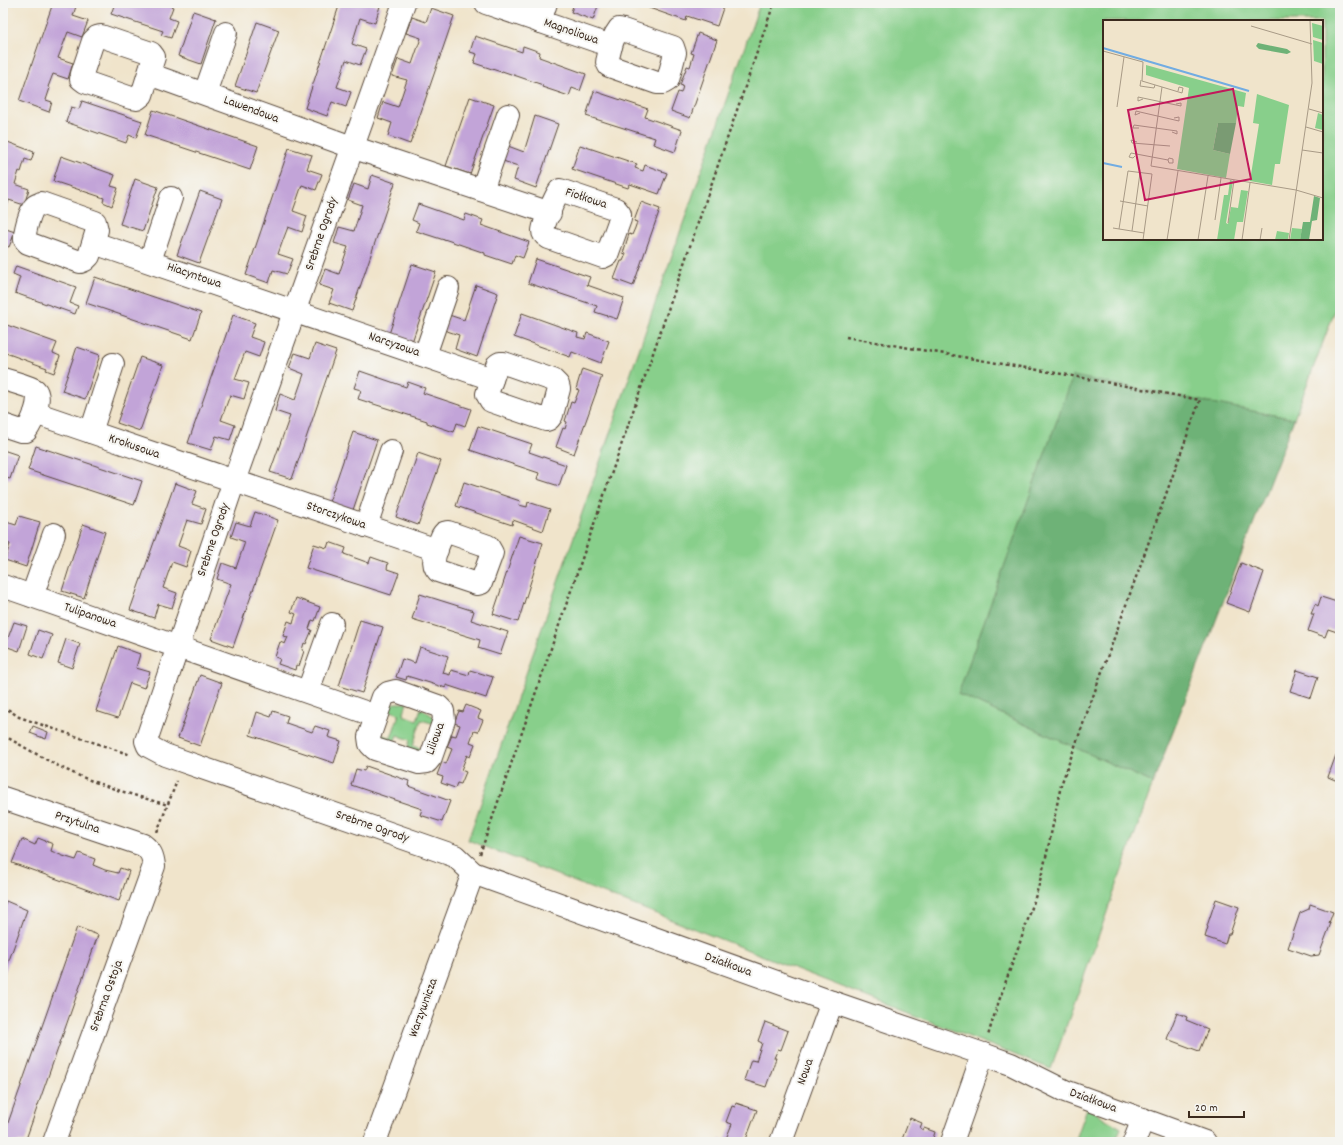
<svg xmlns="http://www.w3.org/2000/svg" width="1343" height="1145" font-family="Dekko,sans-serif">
<rect width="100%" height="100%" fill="#f6f6f2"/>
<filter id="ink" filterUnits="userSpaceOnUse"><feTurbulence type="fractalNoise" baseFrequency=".025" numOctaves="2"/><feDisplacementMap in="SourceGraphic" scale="8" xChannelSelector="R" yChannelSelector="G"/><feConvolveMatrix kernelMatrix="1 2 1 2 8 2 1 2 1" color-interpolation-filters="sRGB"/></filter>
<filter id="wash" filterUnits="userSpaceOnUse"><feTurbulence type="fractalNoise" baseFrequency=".012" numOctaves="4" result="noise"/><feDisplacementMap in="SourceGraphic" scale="16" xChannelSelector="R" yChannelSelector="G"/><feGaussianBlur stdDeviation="0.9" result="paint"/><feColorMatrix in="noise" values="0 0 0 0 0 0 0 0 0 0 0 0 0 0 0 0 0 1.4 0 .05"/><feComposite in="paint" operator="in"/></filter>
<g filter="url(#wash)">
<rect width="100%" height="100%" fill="#f0e4cb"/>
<g fill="#88cf8b" stroke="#627c54" fill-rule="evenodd">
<path d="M760 3H1340V297L1294 419 1073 377 958 694 1153 783 1051 1069 468 840ZM1104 21H1322V239H1104Z"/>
<path d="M396 703H407L403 715 417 720 421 708 434 717 435 724 421 720 413 746 426 750 423 754 406 753 410 740 397 735 392 748 384 745 377 733 391 738 399 714 386 709 389 704Z"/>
<path d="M1087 1108 1121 1128 1115 1142H1075Z"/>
</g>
<path fill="#6eb277" stroke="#546e4a" d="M1073 376 1294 419 1153 783 958 694Z"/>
<g id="blocks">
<g fill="#c2a4d8">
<path d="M53 3H77L73 16 88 21 82 37 68 32 58 58 73 63 68 79 53 74 48 87 50 88 46 100 52 102 49 112 19 101Z"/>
<path d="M115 3H162L173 7 169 18 177 21 171 38 161 35 163 31 111 14Z"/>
<path d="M340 3H370L380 6 375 23 360 18 352 44 366 49 360 65 346 60 342 73 337 87 351 92 346 107 332 102 327 116 305 108Z"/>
<path d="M574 3H599L593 20 571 12Z"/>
<path d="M635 3H719L724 5 717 26 687 16 686 21Z"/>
<path d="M431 8 454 16 410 144 388 136 392 123 378 118 383 102 398 107 407 80 392 76 398 59 412 64 421 38 406 33 412 17 426 22Z"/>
<path d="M193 11 216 19 201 64 178 56Z"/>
<path d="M257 22 279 30 256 93 235 86Z"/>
<path d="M698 33 717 40 690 118 671 111 678 92 681 93 683 86 680 85 687 66 690 67 694 54 691 53Z"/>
<path d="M475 36 522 52 523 46 540 52 539 57 586 74 580 91 572 88 569 96 542 87 543 85 502 71 501 72 474 63 477 54 470 52Z"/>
<path d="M594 91 648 109 645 117 682 130 675 152 653 144 655 138 586 116Z"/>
<path d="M470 97 494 105 470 174 446 166Z"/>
<path d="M82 101 142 121 136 138 129 135 126 143 66 122 71 107 79 109Z"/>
<path d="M153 110 258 146 250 170 145 135Z"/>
<path d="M535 116 558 124 536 188 514 180 518 166 503 161 508 146 524 152Z"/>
<path d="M5 141 34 152 31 161 25 159 21 172 19 171 15 184 29 189 24 205 9 200 3 217V148Z"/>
<path d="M580 145 637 164 635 168 643 171 645 165 667 173 659 194 630 184 628 188 572 169Z"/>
<path d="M289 148 312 155 307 169 322 174 316 190 302 185 293 211 307 216 302 232 288 227 283 240 278 254 293 259 287 274 273 270 269 283 246 275Z"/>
<path d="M61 156 115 175 111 186 118 188 112 206 103 202 104 198 53 181Z"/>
<path d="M372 175 395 183 352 311 329 303 334 290 319 285 325 269 339 274 348 247 334 243 339 227 354 231 362 205 348 200 354 184 368 189Z"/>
<path d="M135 179 158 187 143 231 120 224Z"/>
<path d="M200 191 222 199 199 263 177 255Z"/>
<path d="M641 202 660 209 633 286 614 279 621 261H623L626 254 623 253 629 234 632 235 635 228 637 222 634 221Z"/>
<path d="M418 204 464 220 466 214 483 220 481 225 529 242 523 258 515 255 512 264 485 255V253L444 239V240L416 231 419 223 412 220Z"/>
<path d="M3 228 15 232 9 247 3 245Z"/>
<path d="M536 259 590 277 587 285 624 298 617 319 595 312 597 306 528 283Z"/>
<path d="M412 264 436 272 412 342 389 334Z"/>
<path d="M16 266 76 287 70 303 78 306 75 314 15 293 20 277 13 274Z"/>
<path d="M95 277 201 313 192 339 86 303Z"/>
<path d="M476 285 498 293 477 357 455 349 459 335 444 330 449 315 464 320Z"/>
<path d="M522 313 578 333 577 337 585 339 587 333 609 341 601 363 572 352 570 357 514 337Z"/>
<path d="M233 315 255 323 250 337 264 342 259 357 245 352 235 379 249 383 244 399 230 395 221 420 235 425 230 440 216 436 211 450 188 443Z"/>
<path d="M4 324 57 343 53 353 60 356 54 373 46 370 47 368 3 352V327Z"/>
<path d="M315 344 336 351 292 479 270 472 290 416 275 411 280 394 295 400 304 374 289 368 295 353 310 358Z"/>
<path d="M77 347 100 355 85 399 62 391Z"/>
<path d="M140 357 163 365 140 431 117 423Z"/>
<path d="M582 369 602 376 574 454 556 447 563 428 565 429 567 422 565 421 571 402 574 403 579 390 576 389Z"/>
<path d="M360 371 406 387 408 382 425 388 423 393 471 409 465 426 457 423 454 432 427 423V421L358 399 361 390 354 388Z"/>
<path d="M478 426 532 444 529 452 566 465 559 486 537 479 539 473 470 450Z"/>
<path d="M353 432 377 440 353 510 329 502Z"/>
<path d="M36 446 142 481 134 505 28 470Z"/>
<path d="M3 450 18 455 10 479 3 477Z"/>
<path d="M418 453 441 461 418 525 396 517Z"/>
<path d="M464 482 520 501 519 505 527 507 528 502 550 509 543 531 513 520 512 525 456 506Z"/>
<path d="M175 483 197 491 192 504 206 509 201 524 187 520 178 546 191 551 186 567 172 562 163 588 177 593 172 608 158 604 154 618 130 610Z"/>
<path d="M255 512 278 520 233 647 211 639 231 584 217 579 222 563 236 568 245 542 231 537 236 522 250 526Z"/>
<path d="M19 516 40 522 26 567 5 560 10 544 3 542V521L16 525Z"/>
<path d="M83 524 105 532 84 598 62 591Z"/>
<path d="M519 536 543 543 518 622 493 614Z"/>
<path d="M329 542 346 548 344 554 369 563 371 557 388 563 387 569 399 573 391 595 306 568 314 544 327 548Z"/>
<path d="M1241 563 1264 572 1250 612 1226 603Z"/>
<path d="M420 594 474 611 471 620 508 632 500 655 478 648 480 640 412 619Z"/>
<path d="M1321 597 1340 603V625L1337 632 1328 629 1325 637 1308 631 1314 614H1311L1315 604 1318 606Z"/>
<path d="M296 598 320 607 315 621 312 620 309 629 312 630 306 644 304 643 302 650 304 651 299 666 296 665 295 670 278 664 280 659 275 657 280 642 285 644 288 637 283 636 288 621 293 623 294 619 296 614 291 612Z"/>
<path d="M360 620 383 627 362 693 339 686Z"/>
<path d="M14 622 27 626 19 651 5 646Z"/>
<path d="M38 630 52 635 43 659 30 654Z"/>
<path d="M66 639 80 644 72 668 58 663Z"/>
<path d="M118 646 140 654 136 668 150 672 144 688 130 683 118 718 96 711Z"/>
<path d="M420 647 448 656 443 673 450 675 451 670 469 675 470 670 493 677 486 698 446 685V688L407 676 406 680 396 677 402 659 415 663Z"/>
<path d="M1297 670 1318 677 1311 698 1290 691Z"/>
<path d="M200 675 222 683 200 746 178 738Z"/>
<path d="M466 705 481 711 478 718 483 720 478 732 474 731 470 742 475 744 470 757 467 755 461 770 466 772 461 784 457 783 455 788 441 783 443 777 437 775 442 762 446 764 452 749 447 747 452 735 456 736 460 725 454 723 459 711 463 712Z"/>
<path d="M273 711 288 716 286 723 312 732 315 726 330 731 328 737 341 741 334 763 250 735 257 712 271 717Z"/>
<path d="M33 726 48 732 46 739 30 733Z"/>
<path d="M1336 755 1340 757V782L1328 777Z"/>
<path d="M366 766 409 781 408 786 450 801 442 822 420 815 422 809 351 785 356 769 364 771Z"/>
<path d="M38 838 53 844 51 851 63 856 76 860 79 853 95 859 93 865 105 870 118 873 120 868 129 871 119 901 12 863 22 839 35 845Z"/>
<path d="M1216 899 1239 907 1230 934H1228L1225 944 1205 937 1208 927 1207 926Z"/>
<path d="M6 901 27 910 3 977V909Z"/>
<path d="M1310 904 1333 912 1329 923H1331L1319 955 1311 956 1288 948 1300 913 1309 909Z"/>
<path d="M77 927 98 935 25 1142H3V1137Z"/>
<path d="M1177 1013 1187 1017 1186 1020 1208 1029 1199 1051 1167 1039Z"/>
<path d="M765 1022 788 1031 781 1050 778 1049 774 1058H776L766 1087 744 1080 751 1060 756 1061 762 1043 758 1041Z"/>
<path d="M736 1103 757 1110 745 1142H719L720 1139 725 1141 732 1124 726 1122 732 1106 735 1107Z"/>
<path d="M910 1118 922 1123 920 1128 923 1130 924 1128 935 1132 932 1142H901Z"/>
</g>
</g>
</g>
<g filter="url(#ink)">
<use href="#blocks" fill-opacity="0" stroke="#564638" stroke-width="1"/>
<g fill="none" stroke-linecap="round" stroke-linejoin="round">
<g stroke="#564638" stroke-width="24">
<g id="minor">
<path d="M404 3 234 481 146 741 148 746 165 755 455 856 473 873 832 1002 983 1054 1011 1064 1065 1091 1205 1142"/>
<path d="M486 3 611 46"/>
<path d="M540 22 546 3"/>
<path d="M619 29 623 30 673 47 675 53 668 80 663 83H657L609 66 607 62C610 51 611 39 619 29Z"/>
<path d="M101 36 151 53 154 57 142 95 137 99 131 98 85 82 81 79 82 74 93 41 97 37Z"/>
<path d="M149 74 352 147 550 213"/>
<path d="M205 93 226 33"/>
<path d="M482 190 508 115"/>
<path d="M560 190 616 209 620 214V219L607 255 603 257 549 238C546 236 543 235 543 231 543 225 556 194 560 190Z"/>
<path d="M41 203 95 222 97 230 89 256 85 260 80 262 28 243 25 240C24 233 30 210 35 206 36 205 40 204 41 203Z"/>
<path d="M94 243 492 379"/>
<path d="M150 261 171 198"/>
<path d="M425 355 448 288"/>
<path d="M500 363H504L553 380 558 385 559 389 552 415 549 419 546 420 491 401 487 394 497 365Z"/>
<path d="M3 379C10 381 31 387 35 390 43 398 32 423 26 431H21L3 425"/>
<path d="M35 413 437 550"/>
<path d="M91 432 113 364"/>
<path d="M366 526 391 451"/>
<path d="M448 532 488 546 492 553 481 583 477 584 438 571C429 562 438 546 442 536L444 533Z"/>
<path d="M3 586 376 716"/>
<path d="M32 596 54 534"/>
<path d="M308 691 332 624"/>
<path d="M396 691 438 706 443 711 444 720 431 757 427 762 419 763 375 749 370 744 369 737 383 697 388 693Z"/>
<path d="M3 798 143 845C151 851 153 856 154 866L54 1142"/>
<path d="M375 1142 473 873"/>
<path d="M781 1142 832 1002"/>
<path d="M952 1142 983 1054"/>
<path d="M1134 1142 1143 1119"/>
</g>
</g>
<g stroke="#564638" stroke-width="2.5" stroke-dasharray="3 3" stroke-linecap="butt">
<path d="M846 337 1073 376 1200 400 1061 785C1053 824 1046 863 1034 901 1020 946 1001 990 988 1036"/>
<path d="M3 706 19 717 131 755"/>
<path d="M3 737 10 739C31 751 53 764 75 774 105 787 136 796 168 805"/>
<path d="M157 832 177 781"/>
<path d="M480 854 774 3"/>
</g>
<use href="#minor" stroke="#fff" stroke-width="22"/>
</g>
</g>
<g text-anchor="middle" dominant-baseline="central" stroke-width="4" stroke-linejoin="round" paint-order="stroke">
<g font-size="13" fill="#3b2a1e" stroke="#f6f6f2">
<text transform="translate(571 32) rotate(19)">Magnoliowa</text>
<text transform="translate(251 110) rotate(20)">Lawendowa</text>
<text transform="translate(586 199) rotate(18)">Fiołkowa</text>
<text transform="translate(322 234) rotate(-71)">Srebrne Ogrody</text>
<text transform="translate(194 276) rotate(19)">Hiacyntowa</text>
<text transform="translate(394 345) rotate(19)">Narcyzowa</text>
<text transform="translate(134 447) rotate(19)">Krokusowa</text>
<text transform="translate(336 516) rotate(19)">Storczykowa</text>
<text transform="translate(214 540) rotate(-71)">Srebrne Ogrody</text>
<text transform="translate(90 616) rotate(19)">Tulipanowa</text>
<text transform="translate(436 739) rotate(-70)">Liliowa</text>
<text transform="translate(77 823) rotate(19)">Przytulna</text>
<text transform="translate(372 827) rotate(19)">Srebrne Ogrody</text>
<text transform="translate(728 965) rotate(20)">Działkowa</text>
<text transform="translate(107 996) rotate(-70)">Srebrna Ostoja</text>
<text transform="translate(424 1008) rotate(-70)">Warzywnicza</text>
<text transform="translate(806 1072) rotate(-70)">Nowa</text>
<text transform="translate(1093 1101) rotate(20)">Działkowa</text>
</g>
</g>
<g transform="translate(1103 20)">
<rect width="220" height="220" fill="#f0e4cb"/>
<path d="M209 3 220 6V20L210 17ZM210 20 220 23V44L211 41ZM43 45 143 73 141 87 135 86 133 103H115L110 130 127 134 123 158 74 149 86 68 43 55ZM154 74 186 85 177 144H172L169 165 147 161 156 104 150 103ZM215 93 220 95V110L212 108ZM127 160 130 161 123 203 125 204 128 187 135 188 138 170 145 171 140 202H134L131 220H114L121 175H125ZM189 208 199 209 197 220H187ZM174 211 186 213 185 219 172 220Z" fill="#88cf8b"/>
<path d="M155 23 184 29 188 32 184 34 156 29 153 26ZM115 103H133L127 134 110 130ZM211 176 217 178 214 200 209 201 206 220H197L200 202H207Z" fill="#6eb277"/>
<path fill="none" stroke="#71ace2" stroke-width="2" d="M0 28 146 71M0 143 19 147"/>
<path fill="none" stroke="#a89a86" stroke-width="1" d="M148 6 209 24M0 31 40 42 39 61 79 73 80 68 76 67 75 71M38 60 37 66 51 68 52 65M59 67 48 146 193 170 220 178M40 79 35 81V77L78 86V83L73 84M14 87 21 37M206 89 220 93M37 93 32 95 33 91 37 92 76 101V97L71 98M203 107 220 112M36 108H30L31 105 74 111V114L69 112M34 122 28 120 29 123 67 126M199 130 220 133M32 136 30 138 26 137 28 133 65 140 66 138 70 139V143H66L65 140M17 181 45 186M112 200 118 158M125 203 131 160M10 208 41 213M16 209 25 151 49 154 40 220M29 211 37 153M64 220 75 151M95 220 105 156M139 220 147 163M157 220 159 208M186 220 209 63 207 0"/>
<path fill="#c2185b" fill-opacity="0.15" stroke="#c2185b" stroke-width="2" d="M130 69 148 159 42 180 25 90Z"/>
<rect width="220" height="220" fill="none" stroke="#3b2a1e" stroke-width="2"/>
</g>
<rect width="1343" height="1145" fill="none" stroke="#f6f6f2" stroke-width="16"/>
<path d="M1189 1111v6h55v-6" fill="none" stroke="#3b2a1e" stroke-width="2"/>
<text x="1195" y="1111" font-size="12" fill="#3b2a1e" stroke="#f6f6f2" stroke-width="3" paint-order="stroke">20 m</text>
</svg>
